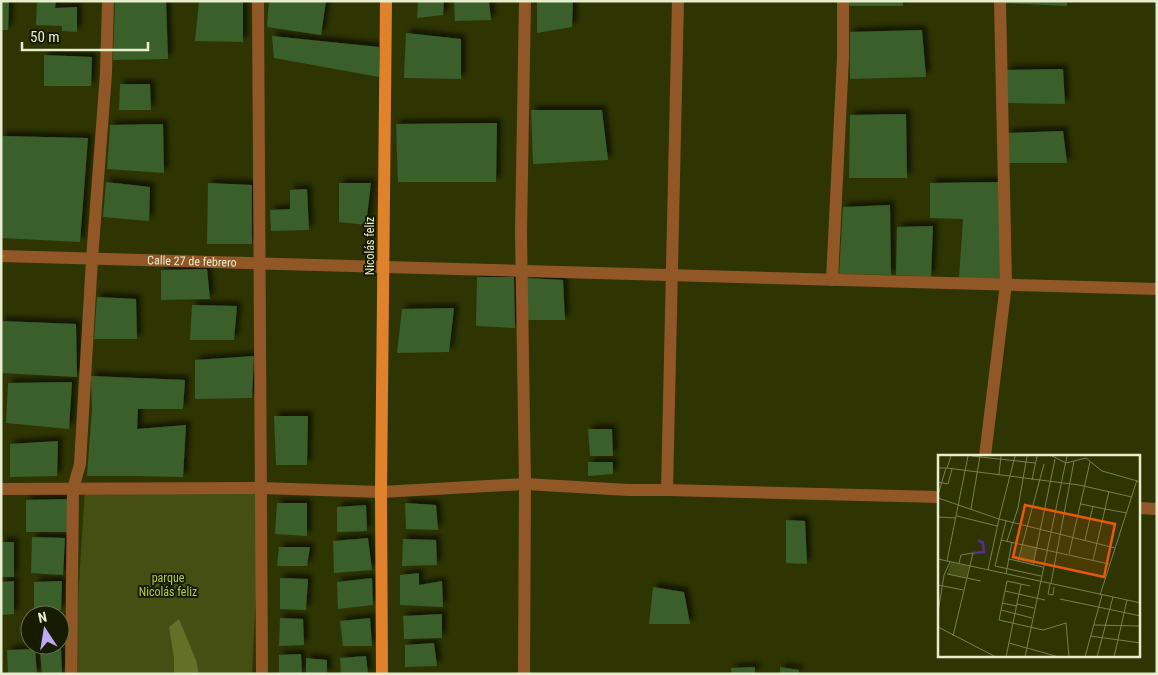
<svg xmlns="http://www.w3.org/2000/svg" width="1158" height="675" font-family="'Roboto Condensed',sans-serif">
<defs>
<filter id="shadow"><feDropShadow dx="4.5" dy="-4.5" stdDeviation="2.5" flood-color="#0009"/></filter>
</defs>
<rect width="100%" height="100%" fill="#2e3502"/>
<path fill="#454e13" d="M261 488 252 674H73L85 489Z"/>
<path fill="#646f27" d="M179 619 196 660 199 674H174V658L169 627Z"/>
<g fill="#3b5e2c" filter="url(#shadow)">
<path d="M1 1H9L8 30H1Z"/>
<path d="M37 1H56L55 8 77 7V32L62 31V26L36 25Z"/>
<path d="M115 1H166L168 59 113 60Z"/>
<path d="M199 1H243V42L195 41Z"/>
<path d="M269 1H326L321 35 267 27Z"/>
<path d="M418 1H444L443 15 417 18Z"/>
<path d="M454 1H489L491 20 455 21Z"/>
<path d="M537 1H573L572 27 537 33Z"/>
<rect x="848" y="1" width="55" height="5"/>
<path d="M1002 1H1067V6L1002 3Z"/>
<path d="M922 30 926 77 850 79V32Z"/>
<path d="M406 33 461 39V79L404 78Z"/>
<path d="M272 36 379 47V77L274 58Z"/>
<path d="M44 55 92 57 91 86H44Z"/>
<path d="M1063 69 1065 104 1007 103 1006 70Z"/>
<path d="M120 84H150L151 110H119Z"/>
<path d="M531 110H602L608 160 533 164Z"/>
<path d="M906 114 907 178H849L850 115Z"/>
<path d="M497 123 496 182H398L396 124Z"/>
<path d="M163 124 164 173 107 169 110 125Z"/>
<path d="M1063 131 1067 163H1009L1007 133Z"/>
<path d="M1 136 88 138 80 242 1 238Z"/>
<path d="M106 182 150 187 149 221 103 217Z"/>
<path d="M999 182 1001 280 959 278 963 219 930 218V183Z"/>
<path d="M208 183 252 185V244H207Z"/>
<path d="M339 183H371L366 225 339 222Z"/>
<path d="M307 189 309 230 271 231 270 210 290 209V190Z"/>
<path d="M890 205 891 275 839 274 843 207Z"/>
<path d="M933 226 931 277 896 275 897 227Z"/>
<path d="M207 269 210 299 161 300V270Z"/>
<path d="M477 277H514L515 328 476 326Z"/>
<path d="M527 278 563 280 565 320H527Z"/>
<path d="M97 297 136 299 137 339H94Z"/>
<path d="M192 305 237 306 234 340H190Z"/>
<path d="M454 308 449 352 397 353 402 309Z"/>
<path d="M1 321 76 324 77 377 1 373Z"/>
<path d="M254 356 252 398 195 399V360Z"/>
<path d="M91 376 185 380 183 409H138L137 429 186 425 183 477 136 476H87L92 409Z"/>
<path d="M72 382 69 429 6 423 8 383Z"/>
<path d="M274 416H308L307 465H276Z"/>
<path d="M588 429H612L613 456H590Z"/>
<path d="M58 441 57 476 10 477V444Z"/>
<path d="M588 462H613V474L588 476Z"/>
<path d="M68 499 67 532H26V500Z"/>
<path d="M277 503H307V536L275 534Z"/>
<path d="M405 503 436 505 438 530 406 529Z"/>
<path d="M366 505 367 531 337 532V507Z"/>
<path d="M786 520 805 521 807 564 786 563Z"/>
<path d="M32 537 65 538 63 575 31 573Z"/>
<path d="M368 538 372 570 334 573 333 541Z"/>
<path d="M403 539 436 540 437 565 402 566Z"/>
<rect x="1" y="542" width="13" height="35"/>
<path d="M279 547H310L307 566H277Z"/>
<path d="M419 573V585L442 581 443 607 400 605V575Z"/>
<path d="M280 578 308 579 306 610 280 609Z"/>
<path d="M372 578 373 605 338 609 337 582Z"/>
<path d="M14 581V614L1 615V582Z"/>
<path d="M62 581 61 610H34V582Z"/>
<path d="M653 587 684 592 690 624H649Z"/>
<path d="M442 614V638L404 639 403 616Z"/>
<path d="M280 618 303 619 304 645 279 646Z"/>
<path d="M370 618 372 646H343L340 621Z"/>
<path d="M434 643 437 666 405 667V645Z"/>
<path d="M35 649 37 674H8L7 650Z"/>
<path d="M61 649 62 674H42L40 650Z"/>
<path d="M301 654 302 674H279V655Z"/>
<path d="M366 656 368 674H341L340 658Z"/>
<path d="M306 658 327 660V674H306Z"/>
<path d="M755 667V674H731V668Z"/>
<path d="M780 667 799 670V674H780Z"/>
</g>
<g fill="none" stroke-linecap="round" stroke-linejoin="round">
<g stroke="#915726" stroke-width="12">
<path d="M258 1 262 674"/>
<path id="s1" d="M1 256 1157 289"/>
<path d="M832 280 843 58V1"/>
<path d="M985 456 1006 284 1000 1"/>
<path d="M1 489 261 488 381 492 525 484 628 490H667L939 497"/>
<path d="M667 490 678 1"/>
<path d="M1139 508 1157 509"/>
<path d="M71 674 73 489 80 464 92 259 106 73 108 1"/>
<path d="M524 674 525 484 521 232 525 1"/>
</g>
<path stroke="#e0812b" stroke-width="12" d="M382 674 381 492 386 1"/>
</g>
<g text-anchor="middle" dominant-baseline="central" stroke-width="4" stroke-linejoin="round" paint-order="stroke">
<g font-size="12" fill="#e7eecd" stroke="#171b02">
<text transform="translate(370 246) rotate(-90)">Nicolás feliz</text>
<text stroke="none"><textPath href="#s1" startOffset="191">Calle 27 de febrero</textPath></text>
</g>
<g font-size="12" fill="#b7cb4b" stroke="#171b02">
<text x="168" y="578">parque<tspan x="168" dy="14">Nicolás feliz</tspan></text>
</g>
</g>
<g transform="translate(938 455)">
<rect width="202" height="202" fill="#2e3502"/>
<path d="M85 89 99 92 94 109 80 106ZM13 107 31 111 28 123 9 119Z" fill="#454e13"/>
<path fill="none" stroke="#572e95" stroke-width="2.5" d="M35 98 46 97 45 88 40 85"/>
<path fill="none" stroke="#787f53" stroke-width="1" d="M34 1 97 8M77 1 61 64 177 93M114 1 128 8M128 8 148 3 164 16 203 27M0 13H9L13 1M9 13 141 30 194 42M61 19 63 1M94 25 99 1M0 27 10 29 14 14M171 36 167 54 189 58M0 40 8 13M0 43 61 64 50 115M143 49 167 54 155 105M33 54 42 1M19 61 59 71M0 62 18 63M68 66 57 111 103 121M63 85 171 109M147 85 155 51M69 86 80 53 89 1M131 99 152 7M0 104 203 148M71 104 105 112M9 106 30 1M80 106 106 9M95 110 117 4M9 119 43 126M68 119 74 87M113 128 136 6M112 129 110 139 115 140 116 132M0 130 25 135M92 131 69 126 61 165 105 175 128 168 131 202M67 136 107 145M162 140 199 25M122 144 203 161M64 148 79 151M79 149 96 153M63 155 94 163M0 157 6 120 12 107M156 170 203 171M0 172 58 202M15 181 35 98 23 100 21 108M152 181 203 188M71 188 121 202M68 202 83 129M87 202 129 1M147 202 164 140M159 202 175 142M176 202 189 145"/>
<path fill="#e8590c" fill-opacity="0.15" stroke="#e8590c" stroke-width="2.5" d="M87 50 177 69 166 122 75 102Z"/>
<rect width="202" height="202" fill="none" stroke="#e7eecd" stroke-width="2.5"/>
</g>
<rect width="1158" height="675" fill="none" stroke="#e7eecd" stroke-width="5"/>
<g transform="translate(45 630) rotate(348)"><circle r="24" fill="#171b02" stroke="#6a6f53"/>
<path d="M0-4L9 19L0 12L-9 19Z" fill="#bfa9f4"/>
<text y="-8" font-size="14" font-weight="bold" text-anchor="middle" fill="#e7eecd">N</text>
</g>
<path d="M22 42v8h126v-8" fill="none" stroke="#e7eecd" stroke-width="2.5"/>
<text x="30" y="42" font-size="15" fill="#e7eecd" stroke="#171b02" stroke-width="4" paint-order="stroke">50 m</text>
</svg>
